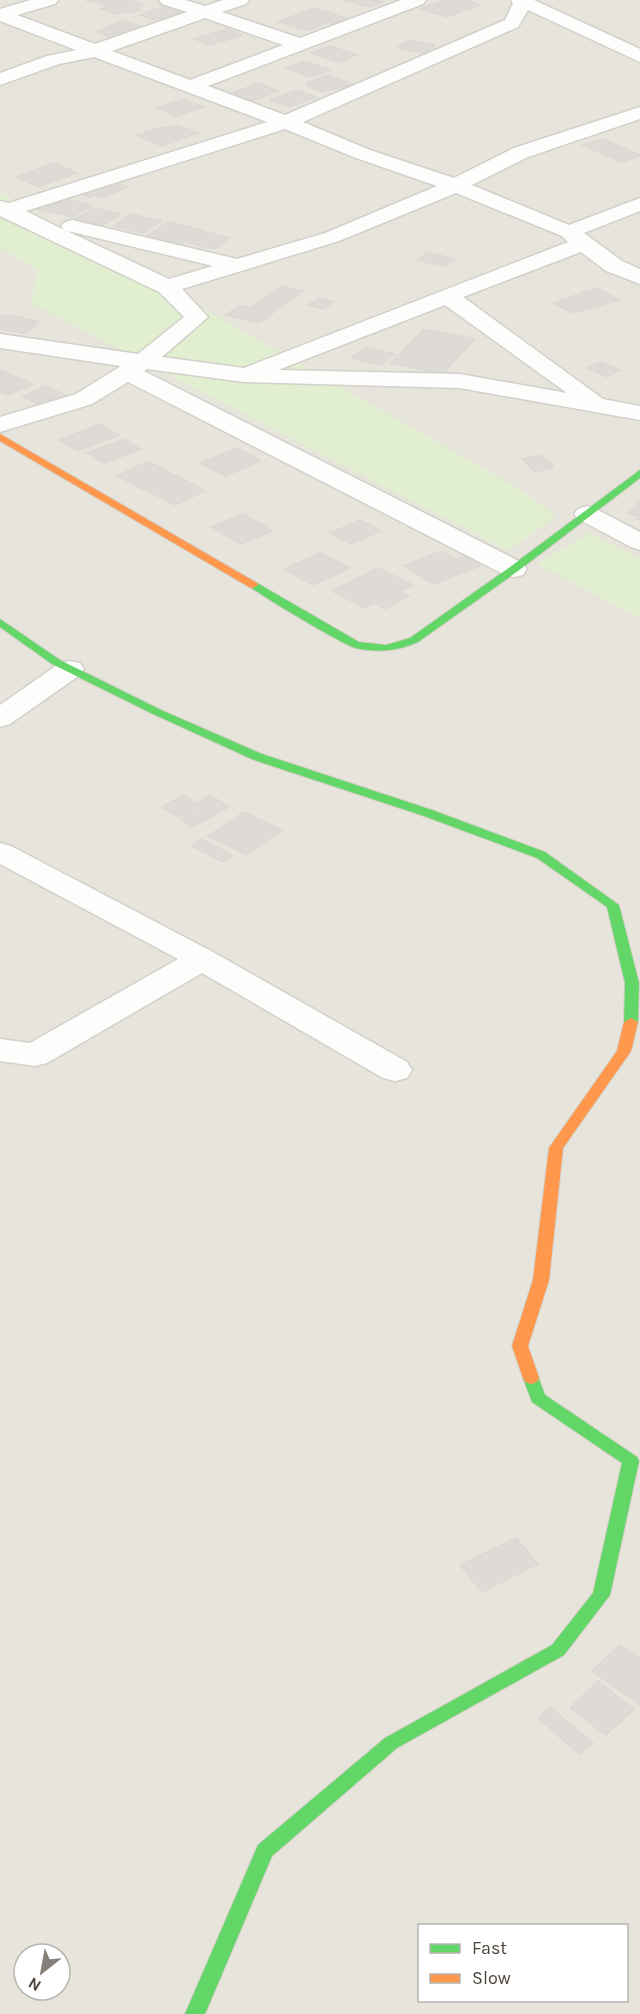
<svg xmlns="http://www.w3.org/2000/svg" width="640" height="2014" font-family="Karla,sans-serif">
<rect width="100%" height="100%" fill="#f4f2ee"/>
<path fill="#e7e4dc" fill-rule="evenodd" d="M0 0H640V2014H0ZM420 1926H626V2000H420ZM24 1954H60V1990H24Z"/>
<g fill="#e1eecf">
<path d="M0 193 523 491 556 516 508 551 31 303 38 270 0 248Z"/>
<path d="M589 533 640 559V618L537 564Z"/>
</g>
<g fill="#dedbd6" stroke="#dcd9d4" stroke-width="1.5">
<path d="M85 0H122L107 6Z"/>
<path d="M125 0 144 4 135 8 141 10 132 13 124 11 117 14 101 9Z"/>
<path d="M344 0H377L383 2 370 7Z"/>
<path d="M446 0H466L481 5 459 12 434 4Z"/>
<path d="M431 4 458 13 447 17 420 9Z"/>
<path d="M162 7 179 12 155 20 139 15Z"/>
<path d="M314 8 352 20 338 25 329 22 307 31 278 22Z"/>
<path d="M123 21 141 26 113 37 96 32Z"/>
<path d="M227 29 243 35 211 45 194 39Z"/>
<path d="M410 40 436 45 423 53 397 48Z"/>
<path d="M330 46 357 55 338 62 311 53Z"/>
<path d="M305 61 330 70 311 77 286 68Z"/>
<path d="M328 75 355 85 322 92 307 86 310 85 306 83Z"/>
<path d="M259 83 278 91 252 101 230 94Z"/>
<path d="M297 90 316 97 289 107 270 100Z"/>
<path d="M184 99 203 107 176 116 156 108Z"/>
<path d="M177 125 198 133 162 146 136 135 162 127 166 128Z"/>
<path d="M603 139 640 155V156L622 162 582 145Z"/>
<path d="M54 163 77 173 39 187 16 177Z"/>
<path d="M108 180 127 187 103 198 95 195 90 197 79 194Z"/>
<path d="M64 199 92 205 72 217 33 208 45 201 56 204Z"/>
<path d="M93 208 121 214 102 226 74 220Z"/>
<path d="M132 214 161 221 143 233 114 226Z"/>
<path d="M168 222 202 230 181 244 147 236Z"/>
<path d="M202 231 230 238 214 249 186 242Z"/>
<path d="M428 252 455 259 444 266 418 260Z"/>
<path d="M281 286 303 291 259 323 226 315 240 305 251 308Z"/>
<path d="M597 288 619 300 573 313 553 303Z"/>
<path d="M319 298 334 302 323 309 308 305Z"/>
<path d="M0 315 9 317 11 315 39 322 26 334 0 329Z"/>
<path d="M424 329 475 339 442 374 391 363Z"/>
<path d="M366 347 395 354 380 365 351 358Z"/>
<path d="M600 362 621 370 607 377 587 368Z"/>
<path d="M0 370 33 384 8 395 0 392Z"/>
<path d="M45 386 70 397 47 408 22 397Z"/>
<path d="M100 424 119 435 78 451 59 440Z"/>
<path d="M124 439 141 449 104 463 87 453Z"/>
<path d="M237 448 261 461 225 476 200 463Z"/>
<path d="M540 455 554 467 536 472 522 459Z"/>
<path d="M148 461 174 475 142 489 117 476Z"/>
<path d="M175 475 205 491 175 505 144 489Z"/>
<path d="M640 501V520L637 519 640 516 628 513Z"/>
<path d="M243 514 273 531 241 544 211 527Z"/>
<path d="M360 520 381 531 351 544 330 533Z"/>
<path d="M441 551 456 560 465 556 480 566 434 584 403 566Z"/>
<path d="M320 553 350 568 313 585 284 569Z"/>
<path d="M378 568 413 585 400 591 409 596 385 609 374 603 365 608 332 591Z"/>
<path d="M183 795 202 807 181 818 162 807Z"/>
<path d="M210 795 229 807 192 827 182 820 205 808 196 803Z"/>
<path d="M244 812 282 830 246 855 208 836Z"/>
<path d="M202 839 233 856 223 862 192 846Z"/>
<path d="M516 1538 538 1564 482 1592 460 1565Z"/>
<path d="M620 1645 640 1659V1705L592 1671Z"/>
<path d="M598 1681 634 1709 606 1735 570 1708Z"/>
<path d="M550 1707 593 1743 579 1754 538 1718Z"/>
</g>
<g fill="none" stroke-linecap="round" stroke-linejoin="round">
<g stroke="#d2d0cb" stroke-width="3">
<g id="street">
<path d="M31 0H58L55 4 17 15 95 44 187 12 162 4 159 0H185L205 6 223 0H249L246 4 222 12 300 38 401 0H426L423 4 208 86 285 115 505 20 513 3 511 0H534L640 49V62L528 10 518 27 303 122 370 150 454 178 514 148 640 107V119L528 157 472 185 569 225 640 198V211L584 233 622 261 640 269V284L606 271 581 252 463 297 603 399 640 406V420L460 388 244 382 147 369 144 371 523 563 527 569 523 575 514 577 505 575 128 382 92 404 0 432V417L76 394 121 366 0 348V334L138 354 184 317 159 292 0 216V201L9 203 267 122 94 57 59 64 0 85V73L47 56 76 50 0 21V9ZM205 18 283 45 190 80 112 51ZM285 129 356 158 437 186 325 233 237 259 72 220 65 222 61 226 64 230 26 211ZM456 193 562 236 568 242 244 368 162 357 208 317 182 289 339 241ZM67 231 72 232 213 266 169 279ZM445 305 567 393 460 374 278 370Z"/>
<path d="M587 506 596 509 640 532V550L631 547 578 519 574 514 578 509Z"/>
<path d="M70 661 80 663 84 669 80 675 10 724 0 727V705L60 663Z"/>
<path d="M0 843 11 846 213 952 407 1062 412 1070 407 1078 395 1081 383 1078 202 973 47 1063 35 1066 0 1061V1039L30 1043 178 959 0 864Z"/>
</g>
</g>
<g stroke="#d3cfc5" stroke-width="2">
<g id="fast">
<path d="M640 470V478L518 571 418 642C398 651 377 653 355 648 344 645 256 593 248 585L253 582 257 583 359 642 386 645 410 638 510 567Z"/>
<path d="M0 619 60 660 161 710 262 754 432 810 545 852 619 905 639 983 638 1022 631 1026 624 1022 625 983 607 907 537 858 424 816 254 760 153 714 52 664 0 627Z"/>
<path d="M531 1372 537 1374 545 1395 637 1457 639 1461 610 1595 564 1655 397 1748 272 1856 205 2014H185L258 1845 385 1738 552 1645 593 1593 622 1463 532 1402 523 1378 525 1374Z"/>
</g>
</g>
<g stroke="#d3cfc5" stroke-width="2">
<g id="slow">
<path d="M0 434 257 583 258 585 253 588 249 587 0 441Z"/>
<path d="M631 1018 638 1022 631 1051 563 1148 549 1280 528 1346 539 1378 537 1382 531 1384 525 1382 523 1378 512 1346 533 1280 549 1148 617 1051 624 1022Z"/>
</g>
</g>
<use href="#street" fill="#fdfdfc" fill-rule="evenodd"/>
<use href="#fast" fill="#63d668" fill-rule="evenodd"/>
<use href="#slow" fill="#ff974d" fill-rule="evenodd"/>
</g>
<rect x="418" y="1924" width="210" height="78" fill="#ffffff" stroke="#b7b4b0" stroke-width="1.5"/>
<rect x="430" y="1944" width="30" height="9" fill="#63d668" stroke="#b7b4b0" stroke-width="1.5"/>
<text x="472" y="1954" font-size="18" fill="#4b4439">Fast</text>
<rect x="430" y="1974" width="30" height="9" fill="#ff974d" stroke="#b7b4b0" stroke-width="1.5"/>
<text x="472" y="1984" font-size="18" fill="#4b4439">Slow</text>
<g transform="translate(42 1972) rotate(211)"><circle r="28" fill="#ffffff" stroke="#b7b4b0" stroke-width="1.5"/>
<path d="M0-4.5L10 22L0 15L-10 22Z" fill="#868178"/>
<text y="-9" font-size="16" font-weight="bold" text-anchor="middle" fill="#4b4439">N</text>
</g>
</svg>
